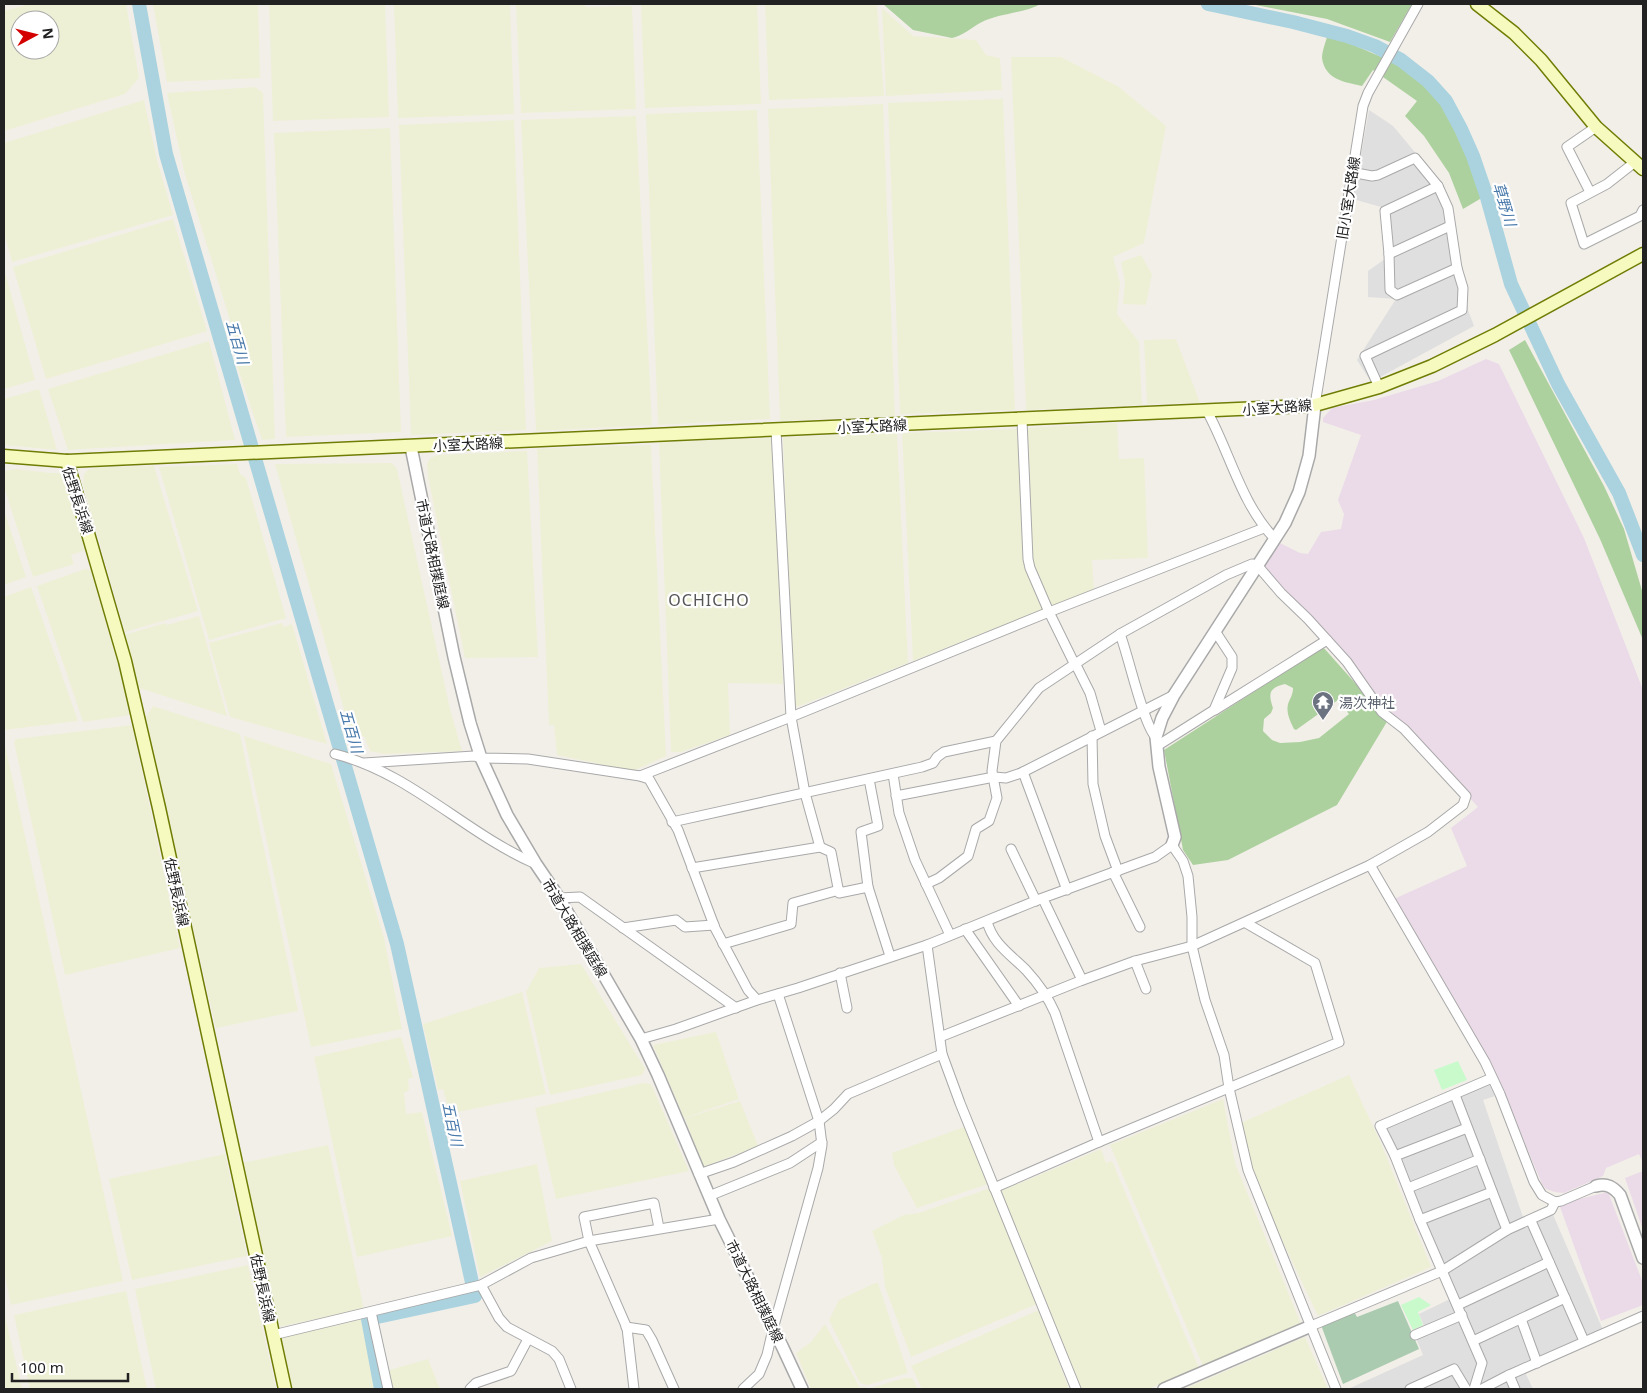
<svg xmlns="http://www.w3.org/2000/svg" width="1647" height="1393" font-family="'Noto Sans','Noto Sans JP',sans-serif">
<rect width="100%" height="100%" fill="#f2efe9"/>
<g fill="#e0dfdf">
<path d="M1369 110 1393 126 1434 175 1443 189 1466 289 1468 310 1474 326 1371 382 1357 360 1396 299 1368 297V271L1385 259 1381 207 1353 199Z"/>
<path d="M1485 1076 1495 1096 1483 1100 1525 1223 1551 1210 1603 1330 1523 1368 1533 1389H1348L1423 1355 1413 1331 1424 1326 1419 1314 1450 1299 1442 1271 1382 1120Z"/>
</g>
<g fill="#ebdbe8">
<path d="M1486 359 1499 364 1584 538 1643 690V1163L1639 1154 1606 1168 1603 1176 1564 1193 1555 1192 1546 1189 1542 1184 1496 1075 1394 899 1467 866 1451 828 1478 807 1404 725 1385 710 1332 639 1263 566 1278 542 1300 553 1308 554 1321 532 1341 529 1344 514 1338 500 1361 435 1323 422V418L1332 408 1374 400 1438 381Z"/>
<path d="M1643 1171V1230L1625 1178Z"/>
<path d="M1608 1192 1643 1283V1305L1601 1321 1559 1204Z"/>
</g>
<g fill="#eef0d5" fill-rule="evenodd">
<path d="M30 4H126L139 78 125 94 4 131V11ZM20 20H50V50H20Z"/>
<path d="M153 4H258L260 78 167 82Z"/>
<path d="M269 4H385L389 117 273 121Z"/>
<path d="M394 4H510L514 114 398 118Z"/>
<path d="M516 4H585V7L632 6 636 109 521 113Z"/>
<path d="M662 4H757L761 104 645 108 641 5Z"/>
<path d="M765 4H875L877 6 884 96 769 100Z"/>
<path d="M882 8 913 36 976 40 986 55 1000 58 1002 90 886 96Z"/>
<path d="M1011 57H1061L1119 87 1166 126 1144 243 1113 257 1120 283 1117 314 1139 342 1142 405 1026 410Z"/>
<path d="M255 87 263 93 275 439 262 440 235 360 242 359 184 171 167 93Z"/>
<path d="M1003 99 1015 410 900 414 888 103Z"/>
<path d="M144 100 157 160 173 215 12 262 4 233V143Z"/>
<path d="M883 104 895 416 780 421 768 109Z"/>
<path d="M757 110 770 419 658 425 646 114Z"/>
<path d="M636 116 652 425 536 431 521 120Z"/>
<path d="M514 120 526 430 411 435 399 125Z"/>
<path d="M390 128 401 432 286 437 274 133Z"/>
<path d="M173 219 207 331 46 379 13 267Z"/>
<path d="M1141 255 1152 274 1146 305 1123 304 1125 282 1121 262Z"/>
<path d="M4 269 35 380 4 389Z"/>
<path d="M1176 339 1200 403 1147 404 1144 340Z"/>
<path d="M209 341 235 440 68 450 48 389Z"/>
<path d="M39 389 57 450 4 445V399Z"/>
<path d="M1117 423 1119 459 1144 458 1148 558 1092 560 1094 590 1054 606 1049 603 1033 561 1026 431 1028 428Z"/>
<path d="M1017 429 1025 569 1043 609 913 661 902 433Z"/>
<path d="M897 433 908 663 799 706H793L783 437Z"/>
<path d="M773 438 783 684 728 683 730 735 681 752H671L659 442Z"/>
<path d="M651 445 666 756 633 771 557 755 554 725H549L537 449Z"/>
<path d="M527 451 538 657 465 658 428 477 427 464 430 458 438 455Z"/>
<path d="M392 463 397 469 450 709 462 751 384 754 370 751 364 736 352 738 275 464Z"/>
<path d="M237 464 240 474 246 478 286 618 209 640 159 467Z"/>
<path d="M154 466 198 611 125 632 83 484 84 474 88 470 97 467Z"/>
<path d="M16 469 50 473H63L86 550 71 555 74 564 33 577 4 487V471Z"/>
<path d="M4 510 26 577 4 585Z"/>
<path d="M85 569 92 570 114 643 131 715 83 722 37 586Z"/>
<path d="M31 587 78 721 4 730V597Z"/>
<path d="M199 616 227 716 139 688 124 635 165 623 167 625Z"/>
<path d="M282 623 284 627 292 624 327 744 230 717 209 643Z"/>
<path d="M153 706 240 734 298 1011 216 1028 145 718Z"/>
<path d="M132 725 180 948 65 975 14 742 16 739Z"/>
<path d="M244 736 331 764 384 938 402 1029 311 1047Z"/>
<path d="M5 745 123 1281 11 1305 4 1272Z"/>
<path d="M581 964 645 1069 642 1075 550 1095 526 992 539 968Z"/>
<path d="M522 992 546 1094 453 1113 449 1111 443 1089 438 1090 423 1024Z"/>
<path d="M716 1032 739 1099 684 1118 653 1045Z"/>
<path d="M401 1037 413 1077 408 1079 409 1090 404 1093 406 1114 422 1112 452 1236 357 1257 314 1057Z"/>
<path d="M1349 1075 1380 1141 1431 1267 1318 1316 1262 1198 1249 1158 1241 1123Z"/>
<path d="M643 1083 651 1084 689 1171 556 1199 535 1108Z"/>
<path d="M1223 1099 1235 1163 1301 1324 1203 1366 1110 1145Z"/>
<path d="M740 1101 758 1146 703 1167 685 1118Z"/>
<path d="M964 1127 988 1184 917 1208 894 1165 892 1153Z"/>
<path d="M328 1145 364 1309 278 1327 242 1163Z"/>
<path d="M1101 1149 1106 1163 1112 1161 1199 1368 1148 1389H1081L1001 1191Z"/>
<path d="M225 1154 247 1256 132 1280 109 1179Z"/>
<path d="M537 1164 552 1241 480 1277 460 1181Z"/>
<path d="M990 1188 1037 1304 911 1357 885 1287 882 1258 872 1231 904 1215 919 1213Z"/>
<path d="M248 1265 276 1389H156L135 1289Z"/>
<path d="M875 1283H878L908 1373 867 1385 860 1383 829 1320 839 1300Z"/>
<path d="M126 1291 147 1389H30L14 1315Z"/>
<path d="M1039 1310 1069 1389H922L911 1366Z"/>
<path d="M5 1316 22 1389H4V1317Z"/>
<path d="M363 1319 378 1389H292L281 1337Z"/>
<path d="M825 1324 860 1388 865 1387 866 1389H811L796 1353 811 1342Z"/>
<path d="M1305 1337 1328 1389H1184Z"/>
<path d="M428 1359 440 1389H390L386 1371Z"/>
<path d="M904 1378H912L918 1389 871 1388Z"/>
</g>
<g fill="#add19e" fill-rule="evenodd">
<path d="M883 4H1041C1022 14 999 13 980 23 971 28 962 36 952 38L913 30Z"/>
<path d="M1251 4H1412L1390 42 1327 19Z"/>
<path d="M1328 34 1400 65 1437 97 1461 137 1485 196 1463 209 1449 173 1424 136 1405 116 1417 101 1373 70 1362 86C1345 82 1325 80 1322 58 1322 51 1326 41 1328 34Z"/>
<path d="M1525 340 1604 486 1624 529 1643 594V640L1600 539 1509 350Z"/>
<path d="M1323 647 1388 720 1337 805 1228 860 1193 865 1183 850 1164 750ZM1285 684 1293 688C1293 695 1290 698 1288 704 1286 713 1290 721 1294 729L1296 730 1338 700 1349 714 1319 738 1300 742 1280 743 1272 740 1263 731 1264 719 1271 713 1273 708C1268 693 1269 688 1285 684Z"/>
</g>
<path fill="#aacbaf" d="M1398 1301 1419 1349 1343 1384 1321 1325 1352 1308 1357 1317Z"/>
<g fill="#c8facc">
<path d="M1458 1061 1467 1080 1442 1090 1434 1070Z"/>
<path d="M1419 1297 1431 1305 1418 1312 1423 1325 1413 1330 1401 1305Z"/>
</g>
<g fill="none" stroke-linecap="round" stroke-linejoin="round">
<g stroke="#aad3df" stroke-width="14">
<path d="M139 4 166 154 397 944 475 1296 368 1319 381 1389"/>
<path d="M1208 4 1293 22 1347 36 1375 46 1401 60 1428 81 1446 101 1461 129 1473 156 1486 194 1511 284 1558 384 1619 493 1643 555"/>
</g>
<g stroke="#a9a9a9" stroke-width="11">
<g id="minor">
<path d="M1635 162 1607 184 1571 203 1584 244 1640 216 1643 210"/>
<path d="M1351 172 1372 176 1378 175 1415 158 1438 186 1448 208 1457 268 1463 288 1462 310 1365 356 1379 387"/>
<path d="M1438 186 1385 211 1389 254 1390 290 1397 295 1457 268"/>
<path d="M1590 192 1567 147 1596 127"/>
<path d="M1389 254 1450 226"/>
<path d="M1315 405 1363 106 1368 93 1418 4"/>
<path d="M1207 411C1230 453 1241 503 1274 538"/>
<path d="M1022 420 1028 559 1030 568 1049 612 1264 528"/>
<path d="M776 430 791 717 805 793 820 847"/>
<path d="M1120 634C1128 654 1144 727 1156 737"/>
<path d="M1075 663 1090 693 1101 731"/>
<path d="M1215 710 1327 640"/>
<path d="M1092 736 1093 784 1105 836 1118 871"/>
<path d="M1157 746 1214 710 1232 668V657L1215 631"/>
<path d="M335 754C411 773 466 834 536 864"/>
<path d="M364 763 474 756 481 758 528 759 640 776 649 779 678 830 715 928 748 990 757 1000"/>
<path d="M1023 772 1067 890"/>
<path d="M893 774 899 813 915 860 950 935"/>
<path d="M640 776 791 717 1049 612 1075 665"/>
<path d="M896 796 994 777 1006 778 1021 773 1174 695"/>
<path d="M672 822 922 767 933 763 937 757 944 752 996 741"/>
<path d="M1011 849 1036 901"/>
<path d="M692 868 820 847 831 852 839 893 868 887 890 956"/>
<path d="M1113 872 1140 927"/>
<path d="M926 884 939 878 968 856 976 829 989 821 997 798 992 771 996 741 1039 688 1120 634 1226 575 1252 564 1257 565 1281 593 1308 619 1347 662 1382 712 1404 729 1466 796 1463 805 1428 832 1370 865 1485 1062 1500 1094 1534 1182 1542 1195 1555 1202 1561 1201 1596 1186"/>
<path d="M868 887 861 832 878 826 869 779"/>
<path d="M559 898 580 897 736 1008"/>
<path d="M1043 899 1082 980"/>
<path d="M987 921C992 943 1011 955 1026 970 1038 983 1048 997 1055 1013L1099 1142"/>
<path d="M623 928 676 920 685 927 714 925"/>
<path d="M965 929 1019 1006"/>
<path d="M723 944 791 924 793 903 839 890"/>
<path d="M927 945 942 1054 960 1103 1076 1389"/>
<path d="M1135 961 1146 989"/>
<path d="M840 973 847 1008"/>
<path d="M940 1037 1080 981 1135 961 1192 946 1370 865"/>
<path d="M641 1039 676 1029 757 1000 798 988 927 945 1040 899 1155 857 1172 845 1183 861 1188 876 1192 917V946L1205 1000 1224 1055 1229 1088 1248 1170 1336 1389"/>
<path d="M1455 1095 1507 1230"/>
<path d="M1395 1156 1467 1128"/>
<path d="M699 1174 734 1162 792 1136 819 1121 834 1109 848 1094 942 1054"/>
<path d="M994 1188 1099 1142 1339 1042 1315 963 1246 923"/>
<path d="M1408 1188 1480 1159"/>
<path d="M709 1196 790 1163 822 1142"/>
<path d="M1420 1220 1492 1192"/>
<path d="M1531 1221 1584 1341"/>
<path d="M481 1285 499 1318 507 1327 552 1351 559 1359 571 1389"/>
<path d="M1458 1305 1549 1262"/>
<path d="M371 1312 388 1389"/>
<path d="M1521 1319 1537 1363"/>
<path d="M1311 1326 1442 1271 1507 1230 1551 1210 1555 1202"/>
<path d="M626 1327 646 1330 652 1340 674 1389"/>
<path d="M273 1335 481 1285 531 1258 589 1241 719 1219"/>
<path d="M1415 1335 1462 1315"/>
<path d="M1473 1341 1565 1298"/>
<path d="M1509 1375 1515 1389"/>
<path d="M470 1389 476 1383 511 1371 528 1339"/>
<path d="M634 1389 627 1328 589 1241 584 1217 654 1203 659 1228"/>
<path d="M743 1389 759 1374 767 1355 773 1329 818 1168 822 1145 819 1121 778 994"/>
<path d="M1410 1389 1454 1369 1466 1389"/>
<path d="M1474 1389 1482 1363 1420 1220 1395 1156 1380 1126 1492 1078"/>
<path d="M1482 1389 1509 1375 1643 1316"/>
</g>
</g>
<g stroke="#a9a9a9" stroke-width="14">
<g id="tertiary">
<path d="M411 447 454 657 470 723 481 758 507 815 536 864 559 898 641 1039 658 1075 719 1219 782 1346 802 1389"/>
<path d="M1172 845 1175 837 1159 767 1156 737 1162 718 1174 695 1285 523 1299 492 1309 456 1315 405"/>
<path d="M1596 1186C1607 1183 1613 1187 1620 1195L1643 1258"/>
<path d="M1164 1389 1311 1326"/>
</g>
</g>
<g stroke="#707d05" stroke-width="15">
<g id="secondary">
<path d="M1477 4 1514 33 1541 60 1596 127 1643 169"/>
<path d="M4 456 67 461 125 661 159 808 285 1389"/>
<path d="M67 461 1304 406 1315 405 1379 387 1432 366 1495 335 1643 254"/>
</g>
</g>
<use href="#minor" stroke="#fff" stroke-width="9"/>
<use href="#tertiary" stroke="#fff" stroke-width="11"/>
<use href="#secondary" stroke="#f7fabf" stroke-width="12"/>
</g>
<defs>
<g id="temple-pin" transform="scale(1.125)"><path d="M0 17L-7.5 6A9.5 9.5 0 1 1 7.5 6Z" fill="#6b7280" stroke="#fff"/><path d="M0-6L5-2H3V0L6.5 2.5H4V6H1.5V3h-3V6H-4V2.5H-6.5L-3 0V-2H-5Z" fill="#fff"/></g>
</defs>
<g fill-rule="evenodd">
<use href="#temple-pin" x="1323" y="702"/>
</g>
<g text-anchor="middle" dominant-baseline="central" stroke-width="4.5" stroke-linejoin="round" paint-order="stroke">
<g font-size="14" fill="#222" stroke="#fff">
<text transform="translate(1348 198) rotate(-81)">旧小室大路線</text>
<text transform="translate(1277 407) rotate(-4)">小室大路線</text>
<text transform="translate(872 426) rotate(-3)">小室大路線</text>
<text transform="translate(468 444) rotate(-3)">小室大路線</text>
<text transform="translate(78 500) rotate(72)">佐野長浜線</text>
<text transform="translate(433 554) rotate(78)">市道大路相撲庭線</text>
<text transform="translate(177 892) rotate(78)">佐野長浜線</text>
<text transform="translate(575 928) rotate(59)">市道大路相撲庭線</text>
<text transform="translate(263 1288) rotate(78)">佐野長浜線</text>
<text transform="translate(755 1291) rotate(64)">市道大路相撲庭線</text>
</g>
<g font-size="14" fill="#5b616d" stroke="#fff" text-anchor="start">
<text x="1339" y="702">湯次神社</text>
</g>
<g font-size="15" font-style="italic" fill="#4a7aab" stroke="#fff">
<text transform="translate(1505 204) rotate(73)">草野川</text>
<text transform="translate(238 342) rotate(74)">五百川</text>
<text transform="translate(352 731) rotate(74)">五百川</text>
<text transform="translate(453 1124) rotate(78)">五百川</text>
</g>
<g font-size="16" letter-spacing="1" fill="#555" stroke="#fff">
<text x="709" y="600">OCHICHO</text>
</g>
</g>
<rect width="1647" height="1393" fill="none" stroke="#222222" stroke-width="10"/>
<g transform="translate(35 35) rotate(83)"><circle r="24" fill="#ffffff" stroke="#a7a7a7"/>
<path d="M0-4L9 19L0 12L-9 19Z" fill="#d40000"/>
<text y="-8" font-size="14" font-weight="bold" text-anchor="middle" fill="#222222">N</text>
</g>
<path d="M12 1373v8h116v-8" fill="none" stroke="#222222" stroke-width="2.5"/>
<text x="20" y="1373" font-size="15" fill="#222222" stroke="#ffffff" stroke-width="4" paint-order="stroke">100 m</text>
</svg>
